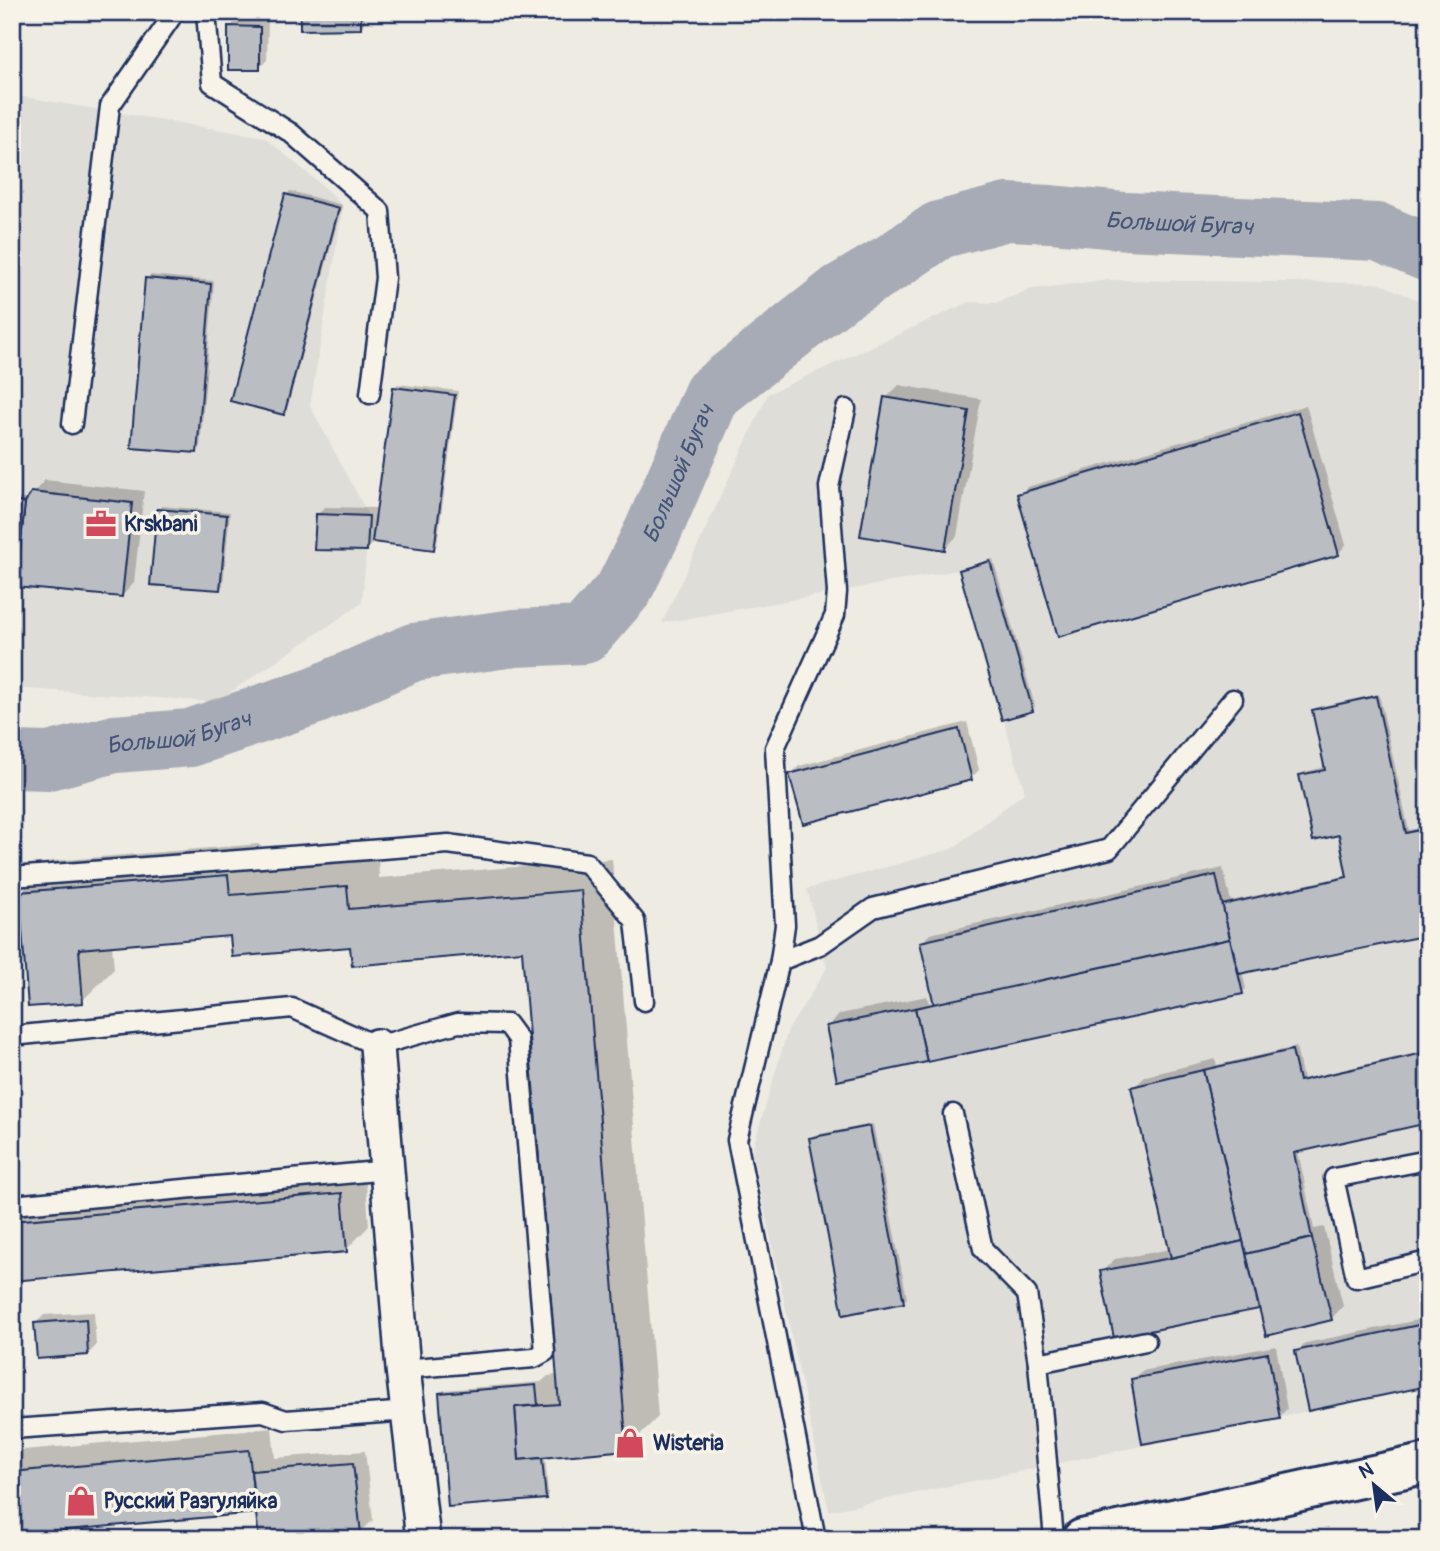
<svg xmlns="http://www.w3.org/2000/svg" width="1440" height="1551" font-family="Pangolin,sans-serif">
<rect width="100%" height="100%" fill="#eeebe2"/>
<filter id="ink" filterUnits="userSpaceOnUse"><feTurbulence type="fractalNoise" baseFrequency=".0143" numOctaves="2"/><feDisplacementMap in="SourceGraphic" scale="14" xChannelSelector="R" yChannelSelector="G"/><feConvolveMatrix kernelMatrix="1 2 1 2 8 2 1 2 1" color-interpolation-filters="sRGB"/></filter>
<g filter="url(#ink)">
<g fill="#deddd8">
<path d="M12 95 264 137 330 192 343 207 310 406 369 516 362 603 216 702 12 688Z"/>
<path d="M1109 280 1378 283 1415 299 1428 301V1386L829 1511 752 1151 788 1030 827 968 807 889 952 849 1025 792 959 570 662 623 768 394 969 302 995 303 1032 289Z"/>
</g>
<g fill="#0003">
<path d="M302 12H364V24L361 27Z"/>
<path d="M238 19 268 20 267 60 259 68 230 27Z"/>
<path d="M290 191 342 205 287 409 284 413 287 195Z"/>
<path d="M150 275 214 281 200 448 196 451 147 279Z"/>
<path d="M398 384 458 391 437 545 433 548 375 541 366 550 317 515 325 507 378 508 395 387Z"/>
<path d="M899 385 981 399 957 536 945 549 886 398Z"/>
<path d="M1306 405 1346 545 1338 554 1019 495 1027 487Z"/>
<path d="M45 480 144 491 134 583 122 596 12 584V497L29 500Z"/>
<path d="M162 506 230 512 223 585 220 589 158 510Z"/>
<path d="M993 559 1035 706 1032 709 961 571 965 567Z"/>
<path d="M1379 694 1409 830 1428 826V934L1242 971 1246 989 1242 992 828 1026 840 1014 927 996 929 1003 935 1001 922 942 930 934 1223 868 1231 901 1349 875 1340 833 1301 776 1304 772 1326 767 1314 710 1317 707Z"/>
<path d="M967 722 979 770 971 778 791 774 799 766Z"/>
<path d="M259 844 261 865 378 855 379 878 612 859 658 1417 626 1448 545 1455 548 1494 545 1498 441 1394 444 1390 541 1382 548 1376 558 1375 524 950 352 945 232 935 112 945 114 969 82 1001 20 893 52 861Z"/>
<path d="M1296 1047 1303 1079 1428 1050V1122L1298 1151 1314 1229 1324 1227 1343 1306 1331 1319 1260 1306 1115 1336 1102 1271 1115 1259 1171 1249 1133 1088 1146 1076 1215 1059 1217 1065Z"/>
<path d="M873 1124 907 1298 903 1302 811 1138 814 1135Z"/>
<path d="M365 1170 369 1226 346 1250 12 1279V1201Z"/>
<path d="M94 1312 96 1346 88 1354 36 1323 44 1315Z"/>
<path d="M1428 1318V1384L1297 1352 1306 1343Z"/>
<path d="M1276 1346 1287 1409 1279 1417 1133 1379 1142 1371Z"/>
<path d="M272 1428 275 1458 365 1451 373 1520 360 1533 257 1508 254 1511 12 1533V1451Z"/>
</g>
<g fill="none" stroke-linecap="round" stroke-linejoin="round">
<path stroke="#a6abb5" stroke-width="58" id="s1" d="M12 760 49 761 115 744 190 738 316 695 414 652 515 638 584 635 624 589 653 531 712 394 840 293 892 262 939 230 1007 212 1051 214 1126 221 1378 232 1428 253"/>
</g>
<g fill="#babdc2" stroke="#1b2f5e" stroke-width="2">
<path d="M300 12H361V29L300 30Z"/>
<path d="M228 26 260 27V70H228Z"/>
<path d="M285 194 339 208 284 415 230 401Z"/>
<path d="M145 278 211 284 197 453 131 448Z"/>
<path d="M393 387 455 395 434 550 372 542Z"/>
<path d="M884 397 969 411 945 550 860 536Z"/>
<path d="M1298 412 1339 555 1058 637 1017 494Z"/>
<path d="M31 492 132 503 122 597 16 587 25 503Z"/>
<path d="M12 501 25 503 16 587 12 586Z"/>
<path d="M157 509 227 515 220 590 150 585Z"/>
<path d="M316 514 369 516 367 551 314 550Z"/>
<path d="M990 561 1033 711 1002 720 959 570Z"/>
<path d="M1376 696 1406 833 1428 828V935L1239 974 1222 905 1347 877 1339 835 1313 841 1299 775 1325 770 1312 710Z"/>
<path d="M959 729 972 780 803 824 789 774Z"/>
<path d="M228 875 230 895 347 886 349 909 581 890 627 1450 519 1460 515 1407 559 1404 522 951 352 966 350 947 232 957 230 936 79 949 83 1003 28 1007 19 892Z"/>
<path d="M1216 875 1230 939 934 1005 920 942Z"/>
<path d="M1230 939 1243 994 927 1062 915 1008Z"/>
<path d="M915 1008 927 1062 837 1081 826 1026Z"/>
<path d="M1292 1050 1299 1081 1428 1052V1123L1294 1153 1312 1238 1246 1254 1203 1070Z"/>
<path d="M1203 1070 1243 1241 1171 1258 1131 1087Z"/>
<path d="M870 1126 904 1303 843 1315 809 1138Z"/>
<path d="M342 1193 347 1252 12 1281V1221Z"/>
<path d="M1312 1238 1332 1320 1266 1336 1246 1254Z"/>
<path d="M1243 1241 1259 1309 1114 1338 1100 1271 1171 1258Z"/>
<path d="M86 1319 88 1355 37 1359 34 1323Z"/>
<path d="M1428 1323V1386L1308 1411 1295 1351Z"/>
<path d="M1268 1353 1280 1419 1142 1444 1131 1379Z"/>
<path d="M536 1385 538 1405 515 1407 519 1460 542 1458 546 1499 448 1507 439 1393Z"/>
<path d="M249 1450 255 1513 12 1535V1472Z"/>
<path d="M353 1463 361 1534 316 1539H259L251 1471Z"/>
</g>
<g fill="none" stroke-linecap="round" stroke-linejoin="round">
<g stroke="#1b2f5e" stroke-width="23">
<g id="lane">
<path d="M206 12 212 83 291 133 380 211 385 278 370 394"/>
<path d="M72 424 110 106 175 12"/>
<path d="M12 877 448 844 587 863 635 921 644 1001"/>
<path d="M780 961 785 925 775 748 835 615 837 592 829 487 846 409"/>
<path d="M12 1036 292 1008 377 1046 458 1023 507 1024 518 1039 545 1352 534 1358 403 1369"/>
<path d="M953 1114 983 1249 1027 1294 1038 1363 1054 1539"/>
<path d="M1428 1160 1334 1178 1356 1278 1428 1261"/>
<path d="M12 1205 388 1170"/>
<path d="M1038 1363 1146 1341"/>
<path d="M12 1429 263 1412 286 1420 409 1411"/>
<path d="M816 1539 737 1140 780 961 820 945 873 908 1109 849 1233 699"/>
</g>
</g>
<g stroke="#1b2f5e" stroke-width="38">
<path id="street" d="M377 1046 403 1369 423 1539"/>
</g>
<g stroke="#1b2f5e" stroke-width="44">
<path id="primary" d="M1082 1539 1428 1463"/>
</g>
<use href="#lane" stroke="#f7f3e8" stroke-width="18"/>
<use href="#street" stroke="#f7f3e8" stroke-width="33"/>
<use href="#primary" stroke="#f7f3e8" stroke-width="38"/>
</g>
</g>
<defs>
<g id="office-bare" transform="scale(2.415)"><path d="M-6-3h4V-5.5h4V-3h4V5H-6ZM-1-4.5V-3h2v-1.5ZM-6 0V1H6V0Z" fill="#d1495b" stroke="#f7f3e8" stroke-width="2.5" paint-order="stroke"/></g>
<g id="shop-bare" transform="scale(2.415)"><path d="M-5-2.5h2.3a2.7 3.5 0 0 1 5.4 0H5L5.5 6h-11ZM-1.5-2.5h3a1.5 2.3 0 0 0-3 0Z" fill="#d1495b" stroke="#f7f3e8" stroke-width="2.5" paint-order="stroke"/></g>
</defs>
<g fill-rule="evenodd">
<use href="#office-bare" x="101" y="524"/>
<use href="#shop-bare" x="630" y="1443"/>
<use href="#shop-bare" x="81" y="1501"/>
</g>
<g text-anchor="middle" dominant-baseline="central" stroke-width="7" stroke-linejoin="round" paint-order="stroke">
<g font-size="21" font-weight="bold" fill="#1b2f5e" stroke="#f7f3e8" text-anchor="start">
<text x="124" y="524">Krskbani</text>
<text x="653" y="1443">Wisteria</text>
<text x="104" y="1501">Русский Разгуляйка</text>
</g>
<g font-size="23" font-style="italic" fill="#455478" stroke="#f7f3e8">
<text stroke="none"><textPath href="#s1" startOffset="1390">Большой Бугач</textPath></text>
<text stroke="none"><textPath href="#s1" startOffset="780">Большой Бугач</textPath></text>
<text stroke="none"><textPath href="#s1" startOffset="170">Большой Бугач</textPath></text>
</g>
</g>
<rect width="1440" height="1551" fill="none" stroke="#f7f3e8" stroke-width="42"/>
<rect x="21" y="21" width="1398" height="1509" fill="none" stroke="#1b2f5e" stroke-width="2.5" filter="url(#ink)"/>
<g transform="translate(1374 1485) rotate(331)" stroke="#f7f3e8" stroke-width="5" paint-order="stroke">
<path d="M0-5L12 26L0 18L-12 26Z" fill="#1b2f5e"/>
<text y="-10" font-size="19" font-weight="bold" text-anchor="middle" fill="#1b2f5e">N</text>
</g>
</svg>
